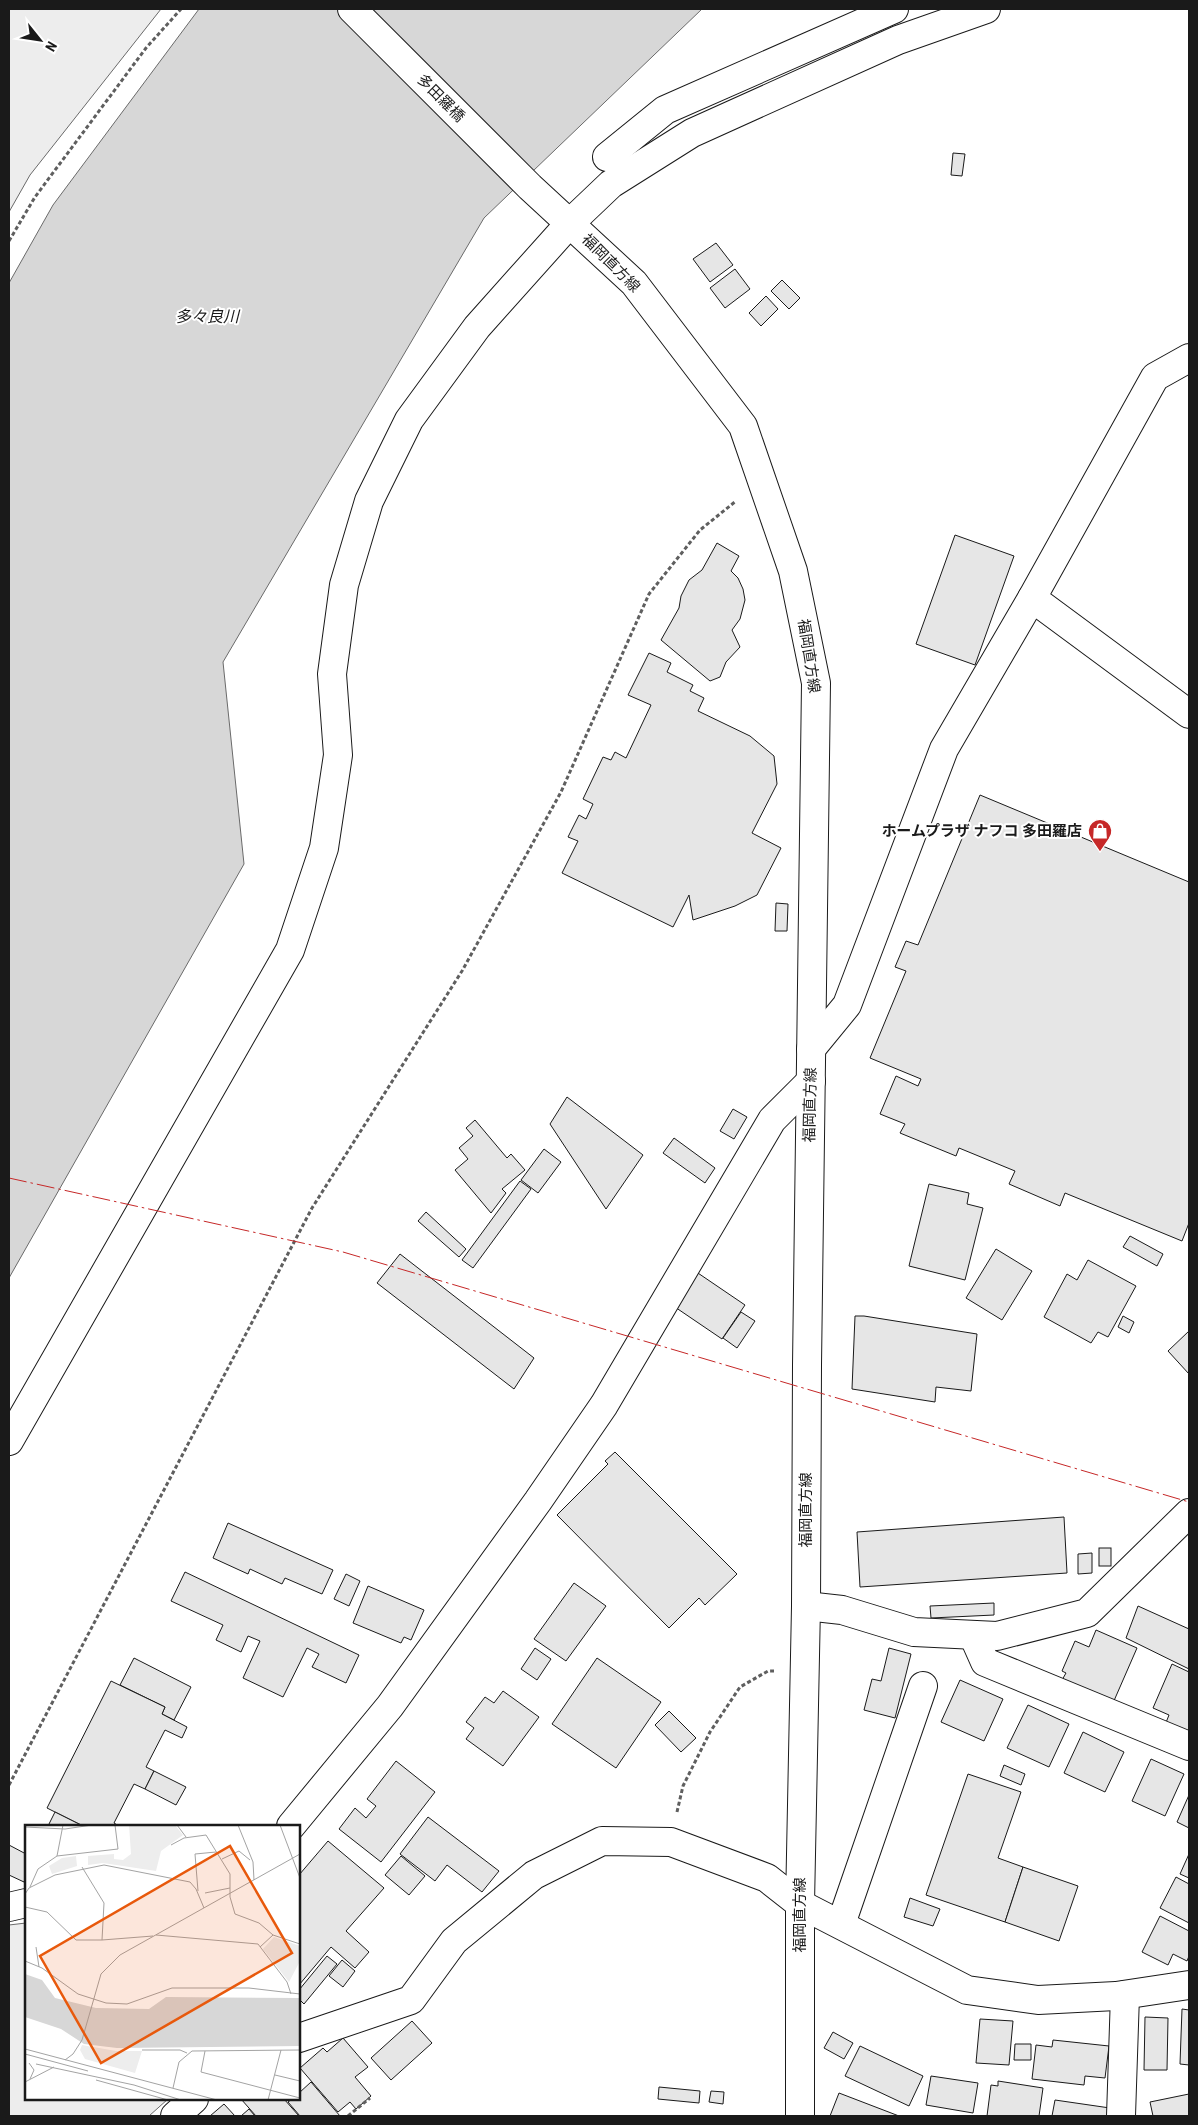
<svg xmlns="http://www.w3.org/2000/svg" width="1198" height="2125" font-family="'Roboto Condensed','Noto Sans JP',sans-serif">
<rect width="100%" height="100%" fill="#fff"/>
<g fill="#ededed" stroke="#6a6a6a">
<path d="M9 9H161L30 175 9 212Z"/>
<path d="M26 1923V2099H168L149 2116H9V1925Z"/>
</g>
<path fill="#d7d7d7" stroke="#6a6a6a" d="M199 9H702L484 218 223 662 244 864 9 1278V283L53 205Z"/>
<g fill="#e6e6e6" stroke="#1a1a1a">
<path d="M953 153 965 154 962 176 951 175Z"/>
<path d="M716 243 733 265 710 282 693 259Z"/>
<path d="M735 269 750 289 725 308 710 288Z"/>
<path d="M782 280 800 298 789 309 771 291Z"/>
<path d="M766 296 778 309 761 326 749 313Z"/>
<path d="M955 535 1014 556 975 665 916 644Z"/>
<path d="M717 543 739 556 731 571 738 578 743 589 745 600 740 619 732 630 740 647 726 662 720 677 710 681 661 640 679 608 681 596 689 580 702 570Z"/>
<path d="M649 653 671 663 667 672 693 685 690 691 704 698 698 711 750 736 774 756 777 784 752 833 781 848 757 895 735 906 693 920 689 895 673 927 562 873 578 841 568 837 579 815 586 819 593 804 583 799 603 757 611 760 615 752 626 758 651 705 628 695Z"/>
<path d="M980 795 1189 882V1223L1182 1241 1065 1193 1060 1206 1009 1184 1015 1171 959 1148 956 1156 900 1133 905 1124 880 1114 896 1076 918 1086 921 1079 870 1058 906 971 895 967 906 941 918 945Z"/>
<path d="M776 903 788 904 787 931H775Z"/>
<path d="M567 1097 643 1155 606 1209 550 1124Z"/>
<path d="M733 1109 747 1117 734 1139 720 1131Z"/>
<path d="M475 1120 507 1158 511 1154 525 1170 502 1189 506 1193 491 1213 455 1170 468 1159 459 1148 473 1136 466 1128Z"/>
<path d="M674 1138 715 1168 705 1183 663 1153Z"/>
<path d="M544 1149 561 1162 538 1193 521 1180Z"/>
<path d="M520 1181 531 1189 473 1268 462 1260Z"/>
<path d="M929 1184 969 1193 967 1204 983 1208 965 1280 909 1266Z"/>
<path d="M426 1212 466 1249 459 1257 418 1221Z"/>
<path d="M1130 1236 1163 1254 1157 1266 1123 1247Z"/>
<path d="M996 1249 1032 1271 1002 1320 966 1298Z"/>
<path d="M400 1254 534 1358 514 1389 377 1283Z"/>
<path d="M1088 1260 1136 1286 1108 1337 1098 1332 1091 1343 1044 1317 1067 1274 1077 1280Z"/>
<path d="M692 1269 745 1305 722 1339 669 1303Z"/>
<path d="M741 1312 755 1321 737 1348 723 1338Z"/>
<path d="M855 1316H864L977 1334 971 1391 936 1387 935 1402 852 1389Z"/>
<path d="M1123 1316 1134 1322 1129 1333 1118 1327Z"/>
<path d="M1189 1331V1374L1168 1351Z"/>
<path d="M615 1452 737 1574 705 1605 699 1598 669 1628 557 1515 608 1464 605 1461Z"/>
<path d="M1064 1517 1067 1573 860 1587 857 1532Z"/>
<path d="M228 1523 333 1570 322 1594 285 1578 282 1584 250 1569 248 1574 213 1558Z"/>
<rect x="1099" y="1548" width="12" height="18"/>
<path d="M1092 1553V1573L1078 1574V1554Z"/>
<path d="M185 1572 359 1655 346 1683 312 1667 319 1654 307 1648 283 1697 243 1678 260 1641 248 1636 241 1652 216 1640 223 1625 171 1601Z"/>
<path d="M346 1574 360 1581 349 1606 334 1599Z"/>
<path d="M574 1583 606 1606 566 1661 534 1639Z"/>
<path d="M368 1586 424 1610 411 1640 404 1637 401 1643 353 1623Z"/>
<path d="M994 1603V1615L931 1618 930 1606Z"/>
<path d="M1138 1606 1189 1629V1669L1126 1638Z"/>
<path d="M1096 1630 1137 1648 1113 1703 1062 1680 1066 1673 1062 1671 1075 1641 1089 1647Z"/>
<path d="M535 1648 551 1659 537 1680 521 1669Z"/>
<path d="M889 1648 911 1654 895 1718 864 1710 872 1679 881 1681Z"/>
<path d="M134 1658 191 1687 174 1720 162 1714 165 1707 120 1685Z"/>
<path d="M597 1658 661 1702 616 1768 552 1724Z"/>
<path d="M1172 1664 1189 1672V1731L1165 1725 1169 1715 1153 1708Z"/>
<path d="M960 1680 1003 1699 984 1741 941 1722Z"/>
<path d="M111 1681 165 1707 162 1714 187 1727 182 1738 165 1730 146 1767 154 1771 145 1789 134 1784 114 1823 119 1826H83L47 1808Z"/>
<path d="M503 1691 539 1717 503 1766 466 1739 474 1728 466 1722 485 1697 494 1703Z"/>
<path d="M1028 1705 1069 1724 1049 1767 1007 1748Z"/>
<path d="M669 1711 696 1738 681 1752 655 1725Z"/>
<path d="M1083 1732 1124 1752 1105 1792 1064 1773Z"/>
<path d="M1151 1759 1184 1774 1165 1816 1132 1801Z"/>
<path d="M396 1761 435 1792 381 1862 339 1829 355 1808 366 1818 376 1806 367 1799Z"/>
<path d="M1004 1765 1025 1774 1021 1785 1000 1776Z"/>
<path d="M154 1771 186 1787 176 1805 145 1789Z"/>
<path d="M968 1774 1021 1792 998 1858 1023 1867 1005 1922 926 1895Z"/>
<path d="M1189 1795V1828L1177 1822Z"/>
<path d="M55 1812 83 1826H48Z"/>
<path d="M428 1817 499 1871 482 1892 447 1865 435 1881 400 1854Z"/>
<path d="M328 1841 384 1888 346 1931 369 1952 355 1968 331 1947 299 1985V1875Z"/>
<path d="M9 1845 26 1854V1877L24 1882 9 1875Z"/>
<path d="M1189 1854V1878L1180 1874Z"/>
<path d="M401 1856 425 1876 409 1895 385 1875Z"/>
<path d="M1023 1867 1078 1886 1059 1941 1005 1922Z"/>
<path d="M1176 1877 1189 1884V1923L1160 1908Z"/>
<path d="M910 1898 940 1909 933 1926 904 1917Z"/>
<path d="M1160 1916 1189 1931V1956L1187 1961 1173 1954 1168 1965 1142 1952Z"/>
<path d="M327 1956 337 1964 304 2004 299 1999V1990Z"/>
<path d="M342 1960 355 1971 343 1987 329 1976Z"/>
<path d="M1182 2009 1189 2010V2065L1180 2064Z"/>
<path d="M1145 2017 1168 2018 1167 2070H1144Z"/>
<path d="M980 2019 1013 2021 1009 2065 976 2063Z"/>
<path d="M412 2021 432 2043 391 2080 371 2058Z"/>
<path d="M833 2032 853 2043 844 2059 824 2048Z"/>
<path d="M343 2038 368 2067 355 2077 371 2096 356 2109 350 2102 338 2112 300 2068 323 2048 327 2052Z"/>
<path d="M1053 2040 1109 2046 1105 2078 1085 2076 1084 2085 1032 2079 1036 2045 1052 2047Z"/>
<path d="M1015 2044H1031V2060H1014Z"/>
<path d="M860 2046 923 2076 909 2106 845 2076Z"/>
<path d="M931 2076 978 2083 973 2113 926 2105Z"/>
<path d="M998 2081 1043 2088 1039 2116H987L991 2085 998 2086Z"/>
<path d="M311 2082 340 2116H300L288 2102 292 2099H299V2093Z"/>
<path d="M659 2087 700 2091 699 2103 658 2099Z"/>
<path d="M711 2091 724 2092 723 2104 709 2102Z"/>
<path d="M839 2093 899 2116H830Z"/>
<path d="M1189 2094V2116H1153L1150 2102Z"/>
<path d="M241 2099H284L299 2116H256Z"/>
<path d="M1055 2100 1110 2108 1109 2116H1052Z"/>
<path d="M224 2104 235 2116H210Z"/>
<path d="M249 2109 255 2116H241Z"/>
</g>
<g fill="none" stroke-linecap="round" stroke-linejoin="round">
<g stroke="#1a1a1a" stroke-width="30">
<g id="minor">
<path d="M607 157 665 110 894 9"/>
<path d="M1189 358 1155 377 1032 598 1189 714"/>
<path d="M811 1049 847 1005 944 749 1032 598"/>
<path d="M9 1441 290 950 324 848 338 755 332 674 344 585 369 501 409 420 477 327 570 223 611 184 692 133 898 40 986 9"/>
<path d="M806 1606 842 1610 914 1632 997 1636 1087 1613 1189 1513"/>
<path d="M973 1635 985 1662 1189 1746"/>
<path d="M291 1826 390 1706 538 1501 604 1405 772 1120 811 1081"/>
<path d="M9 1907 26 1903"/>
<path d="M841 1924 923 1686"/>
<path d="M299 2038 411 2000 454 1941 534 1875 602 1841 671 1842 767 1878 800 1904 967 1990 1038 2000 1116 1996 1189 1985"/>
<path d="M175 2116 194 2099"/>
<path d="M1121 2116 1125 1995"/>
</g>
</g>
<g stroke="#1a1a1a" stroke-width="30">
<path id="major" d="M352 9 530 187 634 283 743 426 793 571 816 683 807 1365 806 1606 800 1904V2116"/>
</g>
<g stroke="#5f5f5f" stroke-width="3" stroke-dasharray="4 2.5" stroke-linecap="butt">
<path d="M9 241 35 197 146 48 181 9"/>
<path d="M9 1785 312 1208 462 971 561 792 649 594 700 530 736 501"/>
<path d="M677 1812 683 1786 710 1732 740 1687 768 1671H774"/>
<path d="M348 2116 370 2098"/>
</g>
<use href="#minor" stroke="#fff" stroke-width="28"/>
<use href="#major" stroke="#fff" stroke-width="28"/>
<path stroke="#c62828" stroke-width="1" stroke-dasharray="18 4 2.5 4" stroke-linecap="butt" d="M9 1178 343 1252 1189 1502"/>
</g>
<defs>
<g id="shop-pin" transform="scale(1.25)"><path d="M0 17L-7.5 6A9.5 9.5 0 1 1 7.5 6Z" fill="#c62828" stroke="#fff"/><path d="M-5-2.5h2.3a2.7 3.5 0 0 1 5.4 0H5L5.5 6h-11ZM-1.5-2.5h3a1.5 2.3 0 0 0-3 0Z" fill="#fff"/></g>
</defs>
<g fill-rule="evenodd">
<use href="#shop-pin" x="1100" y="831"/>
</g>
<g text-anchor="middle" dominant-baseline="central" stroke-width="4" stroke-linejoin="round" paint-order="stroke">
<g font-size="15" fill="#1a1a1a" stroke="#fff">
<text transform="translate(441 98) rotate(45)">多田羅橋</text>
<text transform="translate(611 263) rotate(45)">福岡直方線</text>
<text transform="translate(809 656) rotate(81)">福岡直方線</text>
<text transform="translate(810 1105) rotate(-89)">福岡直方線</text>
<text transform="translate(806 1510) rotate(-90)">福岡直方線</text>
<text transform="translate(800 1915) rotate(-90)">福岡直方線</text>
</g>
<g font-size="15" font-weight="bold" fill="#1a1a1a" stroke="#fff" text-anchor="end">
<text x="1082" y="831">ホームプラザ ナフコ 多田羅店</text>
</g>
<g font-size="16" font-style="italic" fill="#1a1a1a" stroke="#fff">
<text x="207" y="316">多々良川</text>
</g>
</g>
<g transform="translate(25 1825)">
<rect width="275" height="275" fill="#fff"/>
<path d="M104 0H150L158 10 136 26 131 46 78 38 63 40V31L89 29V34L98 35 106 29ZM51 31 52 41 27 49 24 41 37 33ZM249 112 275 121V136L264 157 238 124ZM57 220 91 226H117L110 248 60 234 55 225Z" fill="#ededed"/>
<path d="M0 149 17 155 30 173 71 183 124 184 141 172 275 173V221L92 223 59 219 36 204 0 192Z" fill="#d7d7d7"/>
<path fill="none" stroke="#a3a3a3" stroke-width="1" d="M152 0 161 12M213 0 228 37 229 55M255 0 275 53M0 2 40 4 67 0M146 20 159 13 181 10 205 49V72L210 89 234 98 248 110M32 31 93 24 90 0M197 34 214 26 225 35M5 62 13 44 32 31 38 0M173 66 170 29 191 27M180 68 205 63M0 69 4 63 30 50 79 40 165 57 171 64 179 83M0 82 22 87 51 115H77L79 78 57 42M131 110 233 119 262 157 266 169M77 115 128 111M11 122 14 142M235 122 248 110 275 119M0 136 17 143 53 169 81 178 102 179 147 163H224L275 169M0 224 192 275M117 225H155L162 228M180 226 176 247 275 273M0 229 63 246M40 235 48 229 57 215 76 149 95 130 275 29M4 238 9 245 5 254M11 239 109 260 156 275M250 250 275 256M71 255 143 275M0 257 29 242M148 263 154 237 167 226 275 225M243 275 256 225"/>
<path fill="#e8590c" fill-opacity="0.15" stroke="#e8590c" stroke-width="2.5" d="M205 21 267 128 76 238 15 131Z"/>
<rect width="275" height="275" fill="none" stroke="#1a1a1a" stroke-width="2.5"/>
</g>
<rect width="1198" height="2125" fill="none" stroke="#1a1a1a" stroke-width="20"/>
<g transform="translate(40 40) rotate(120)" stroke="#ffffff" stroke-width="4" paint-order="stroke">
<path d="M0-4L9 19L0 12L-9 19Z" fill="#1a1a1a"/>
<text y="-8" font-size="14" font-weight="bold" text-anchor="middle" fill="#1a1a1a">N</text>
</g>
</svg>
